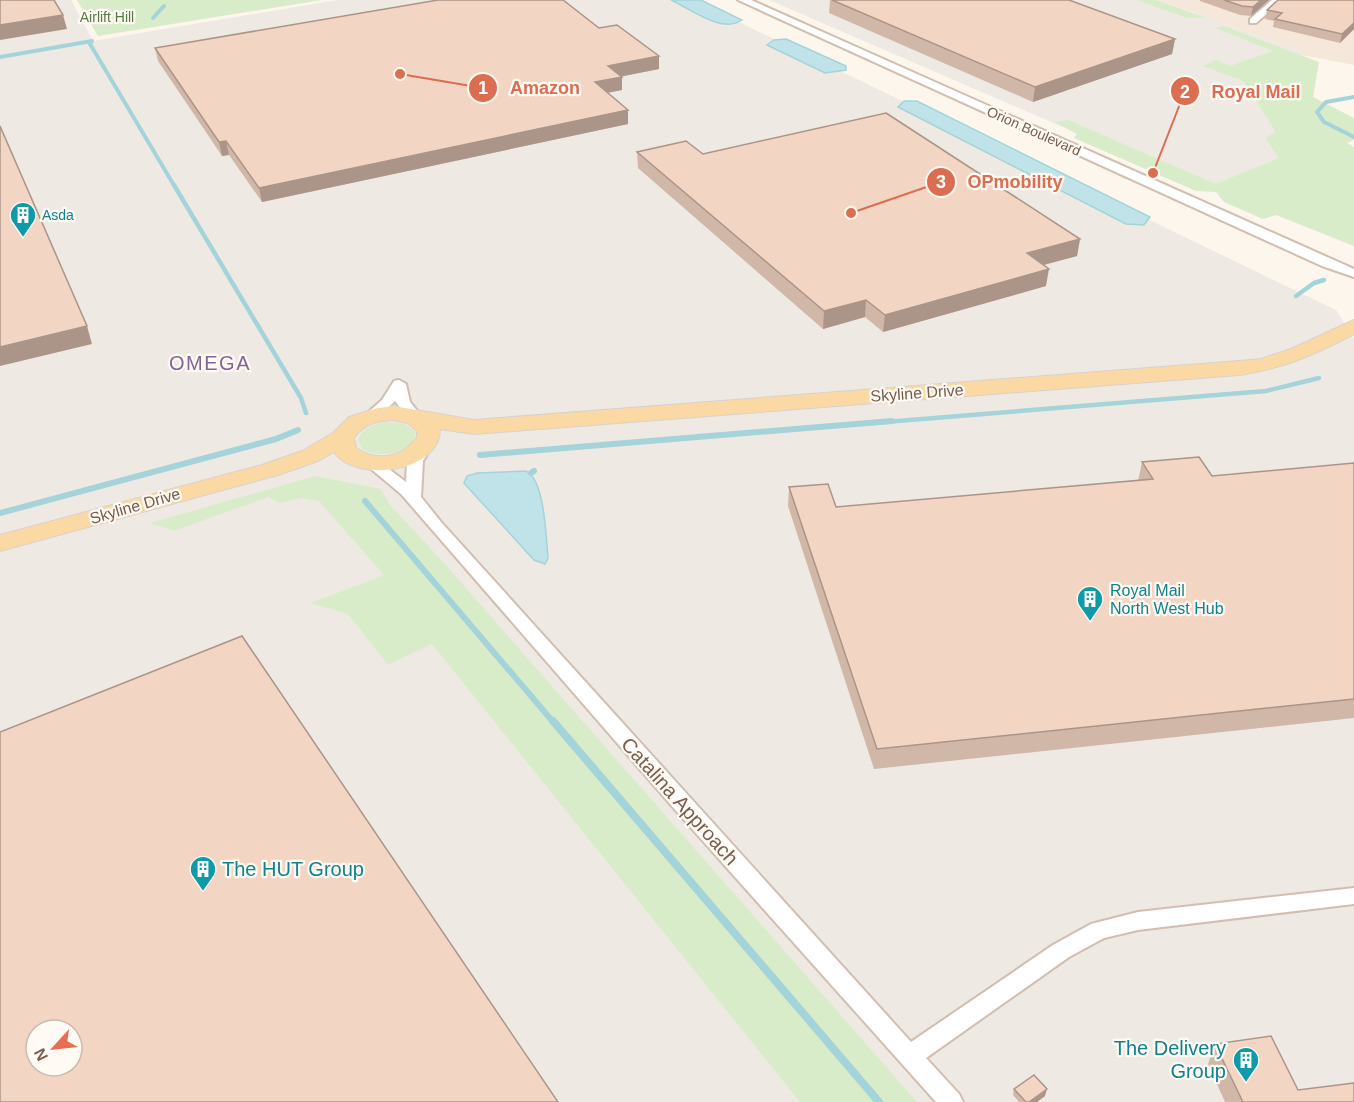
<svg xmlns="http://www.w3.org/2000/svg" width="1354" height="1102" font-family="Arial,sans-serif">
<rect width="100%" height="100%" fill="#fdf6ec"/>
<path fill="#f5e8da" d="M1159 0H1354V65L1302 55 1303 52Z"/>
<g fill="#efe9e4" fill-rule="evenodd">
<path d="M0 0H71L93 41 337 0H693L1336 310 1354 339V1102H0ZM36 1030H72V1066H36Z"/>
<path d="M769 0H1159L1303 52 1307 158 1225 194 1197 185Z"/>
</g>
<g fill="#d8ecc9">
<path d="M77 0H322L98 36Z"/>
<path d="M1137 0H1156L1206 18H1187Z"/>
<path d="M1224 26 1319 62 1313 97 1354 118V140L1347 143 1354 147V246L1276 215 1263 219 1224 202 1216 192 1196 191 1074 138 1077 134 1055 122 1068 120 1216 184 1279 158 1265 138 1276 132 1243 81 1203 66 1216 60 1230 66 1273 51 1215 28Z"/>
<path d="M387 422 405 424 416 432 413 443C399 455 380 457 363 450L358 440C362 427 375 424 387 422Z"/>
<path d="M315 476 381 489 390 505 444 563 917 1102H800L432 644 388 665 348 614 311 603 384 575 319 501 302 498 280 503 268 497 174 531 150 523Z"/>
</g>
<g fill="#bfe3e8" stroke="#a5d3da" stroke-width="1.5">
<path d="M671 0H701L742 20C722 34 691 9 671 0Z"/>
<path d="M786 39 846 66V70L825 73 767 45 774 40Z"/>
<path d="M904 101H917L1150 217 1144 225 1126 224 898 107Z"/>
<path d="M526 471C545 480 546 538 548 558L545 564 534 560 464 483 467 476 477 473Z"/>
</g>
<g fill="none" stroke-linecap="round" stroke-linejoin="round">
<g stroke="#a5d3da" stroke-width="4">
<path d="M153 18 164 6"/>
<path d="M0 57 92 41 90 44 175 187"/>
<path d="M1354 97 1326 102 1317 112 1324 122 1354 137"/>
</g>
<g stroke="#a5d3da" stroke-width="4.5">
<path d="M174 185 301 398 306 413"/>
<path d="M1296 296 1314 283 1324 280"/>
<path d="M873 423 1266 391 1319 378"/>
</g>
<g stroke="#a5d3da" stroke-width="6">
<path d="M480 455 892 421"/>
<path d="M531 473 534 471"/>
<path d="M365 501 554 723"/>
<path d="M0 513 276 439 298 430"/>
</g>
<path stroke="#a5d3da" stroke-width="8" d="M553 721 879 1102"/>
<g stroke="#d1beb0" stroke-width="4">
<g id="street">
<path d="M738 0H751L1354 269V277L1322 266Z"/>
<path d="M1272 0H1283L1256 23H1250V19Z"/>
<path d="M399 380 406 384 410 402 423 418 421 421H411L395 401 376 419H366L364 416 382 400 394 381Z"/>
<path d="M422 444 430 449 423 461 421 497 441 522 911 1042 1053 945 1091 924 1138 912 1354 888V904L1138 930 1104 938 1069 957 926 1058 959 1094 963 1102H936L677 812 401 494 364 463 372 458 377 460 406 482 407 461 417 446Z"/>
</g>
</g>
<g stroke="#dad1cd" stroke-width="2">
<path id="primary" d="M1354 320V334C1316 354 1282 369 1239 375L474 434 440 429C441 472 356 484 334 452L318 461 278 475 0 551V535L262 465 302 451 333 433 349 417 378 408 393 406 474 420 1239 361 1261 359 1291 349ZM393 420 408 423 417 431V437C403 458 376 462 356 448L354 438C363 424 377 421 393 420Z"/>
</g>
<use href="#street" fill="#fff" fill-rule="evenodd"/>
<use href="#primary" fill="#fbd9a5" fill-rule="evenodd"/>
</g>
<g fill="#d1b7a8">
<path d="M830 0H1069L1175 39 1172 54 1033 102 829 13Z"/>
<path d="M1200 0H1269L1251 16 1240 15 1200 1Z"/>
<path d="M1354 0V29L1340 43 1273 27 1274 21 1265 19 1267 10Z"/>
<path d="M155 48 659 56V69L622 76V90L607 93 628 110V124L262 202 229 155 222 156 158 61Z"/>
<path d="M637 152 703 154 1080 239 1077 256 1044 265 1046 286 883 332 865 317 823 329 638 168Z"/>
<path d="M1142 462 1212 476 1354 463V718L874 769 788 506 789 487 836 507 1138 481Z"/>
<path d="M1215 1044 1298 1090 1354 1102H1225L1208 1064Z"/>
<path d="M1014 1089 1045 1096 1037 1102H1019L1013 1095Z"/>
</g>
<g fill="#aa9588">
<path d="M1261 0H1269L1251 16 1253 7Z"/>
<path d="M63 15 67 29 0 40V25Z"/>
<path d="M1354 23V29L1340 43 1342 34Z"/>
<path d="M1175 39 1172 54 1033 102 1035 87Z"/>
<path d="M659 56V69L609 79 608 66Z"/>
<path d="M622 77V90L595 95V82Z"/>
<path d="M628 110V124L262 202 259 188Z"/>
<path d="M226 141 229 155 222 156 219 142Z"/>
<path d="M1080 239 1077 256 1024 270 1027 253Z"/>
<path d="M1049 269 1046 286 883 332 885 315Z"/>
<path d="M866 300 865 317 823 329 824 311Z"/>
<path d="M87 326 92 344 0 366V347Z"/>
<path d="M1047 1089 1045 1096 1037 1102H1029Z"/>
</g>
<g fill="#f3d5c3" stroke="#aa9588" stroke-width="1.5" fill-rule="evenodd">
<path d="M0 0H54L63 15 0 25Z"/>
<path d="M438 0H563L599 28 617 25 659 56 608 66 622 77 595 82 628 110 259 188 226 141 219 142 155 48Z"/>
<path d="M832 0H1069L1175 39 1035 87Z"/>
<path d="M1224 0H1261L1253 7 1242 6Z"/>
<path d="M1278 0H1354V23L1342 34 1275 19 1282 13 1267 10Z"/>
<path d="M886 113 1080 239 1027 253 1049 269 885 315 866 300 824 311 637 152 686 141 703 154Z"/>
<path d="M0 126 87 326 0 347Z"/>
<path d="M1199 457 1212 476 1354 463V699L877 749 789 487 828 484 836 507 1153 479 1142 462Z"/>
<path d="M242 636 558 1102H0V732ZM36 1030H72V1066H36Z"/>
<path d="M1271 1036 1298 1090 1354 1083V1102H1243L1215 1044Z"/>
<path d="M1034 1075 1047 1089 1029 1102H1026L1014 1089Z"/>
</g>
<defs>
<g id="building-pin" transform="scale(1.35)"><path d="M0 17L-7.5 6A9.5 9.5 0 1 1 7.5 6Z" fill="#0f9aa8" stroke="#fffaf3"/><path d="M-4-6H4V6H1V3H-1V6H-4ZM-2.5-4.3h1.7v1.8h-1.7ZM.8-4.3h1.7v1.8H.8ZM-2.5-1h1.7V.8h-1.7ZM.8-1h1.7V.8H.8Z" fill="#fff"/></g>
</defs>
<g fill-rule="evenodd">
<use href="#building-pin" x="23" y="215"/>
<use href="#building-pin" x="1090" y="599"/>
<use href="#building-pin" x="203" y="869"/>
<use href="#building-pin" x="1246" y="1060"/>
</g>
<g text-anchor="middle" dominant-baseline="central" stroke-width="4.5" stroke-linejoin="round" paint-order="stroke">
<g font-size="14" fill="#537a41" stroke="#fffaf3">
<text x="107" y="17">Airlift Hill</text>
</g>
<g font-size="14" fill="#7a5c4d" stroke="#fffaf3">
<text transform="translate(1034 131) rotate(24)">Orion Boulevard</text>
</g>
<g font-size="14" fill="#0d838f" stroke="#fffaf3" text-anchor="start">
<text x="42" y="215">Asda</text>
</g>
<g font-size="16" fill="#7a5c4d" stroke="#fffaf3">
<text transform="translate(917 393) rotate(-4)">Skyline Drive</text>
<text transform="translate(135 506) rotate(-16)">Skyline Drive</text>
</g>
<g font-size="16" fill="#0d838f" stroke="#fffaf3" text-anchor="start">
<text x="1110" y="590">Royal Mail<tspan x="1110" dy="18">North West Hub</tspan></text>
</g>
<g font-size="20" letter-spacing="1.5" fill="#846695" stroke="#fffaf3">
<text x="210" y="363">OMEGA</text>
</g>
<g font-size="20" fill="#7a5c4d" stroke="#fffaf3">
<text transform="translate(680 801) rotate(48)">Catalina Approach</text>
</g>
<g font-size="20" fill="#0d838f" stroke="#fffaf3" text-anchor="start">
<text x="222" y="869">The HUT Group</text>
<text x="1226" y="1048" text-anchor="end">The Delivery<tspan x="1226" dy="23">Group</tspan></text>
</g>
</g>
<path fill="none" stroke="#dc6d51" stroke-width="2" d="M400 74L483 88M1153 173L1185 91M851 213L941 182"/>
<g fill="#dc6d51" stroke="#fffaf3" stroke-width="2">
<circle cx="400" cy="74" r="6"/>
<circle cx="1153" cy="173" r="6"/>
<circle cx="851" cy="213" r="6"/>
<circle cx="483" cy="88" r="15"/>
<circle cx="1185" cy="91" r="15"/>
<circle cx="941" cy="182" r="15"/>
</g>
<g font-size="18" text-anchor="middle" font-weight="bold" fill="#fff">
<text x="483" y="94">1</text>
<text x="1185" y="98">2</text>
<text x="941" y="188">3</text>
</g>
<g font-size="18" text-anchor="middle" font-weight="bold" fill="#dc6d51" stroke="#fffaf3" stroke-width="4.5" stroke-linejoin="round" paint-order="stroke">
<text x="545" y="94">Amazon</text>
<text x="1256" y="98">Royal Mail</text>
<text x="1015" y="188">OPmobility</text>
</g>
<g transform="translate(54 1048) rotate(243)"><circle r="28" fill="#fffaf3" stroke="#cabbb1" stroke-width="1.5"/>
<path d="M0-4.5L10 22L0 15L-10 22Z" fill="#e76f51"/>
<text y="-9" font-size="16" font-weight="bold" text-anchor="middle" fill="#7a5c4d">N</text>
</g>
</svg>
